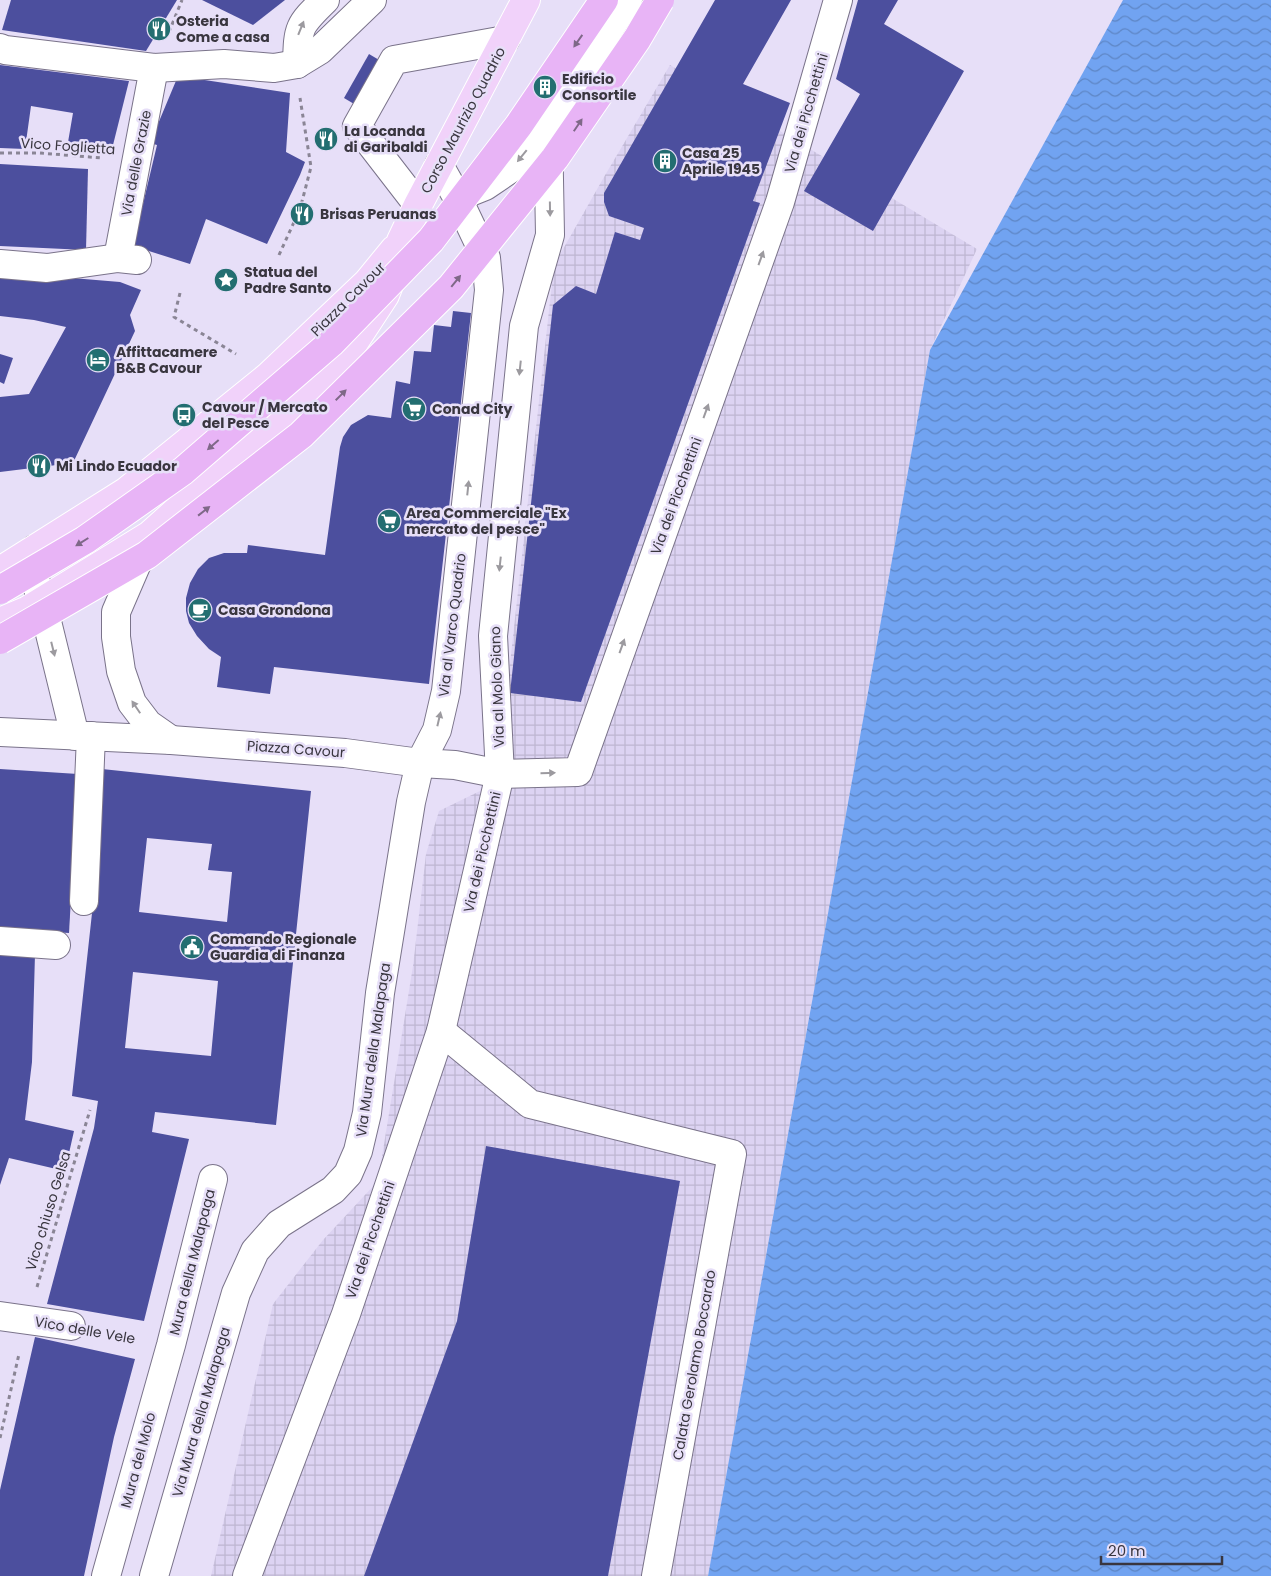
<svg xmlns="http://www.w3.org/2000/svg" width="1271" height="1576" font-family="Poppins,sans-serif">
<defs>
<pattern id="industrial-grid" width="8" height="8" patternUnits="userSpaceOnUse" patternTransform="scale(1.25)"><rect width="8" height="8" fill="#dcd3f2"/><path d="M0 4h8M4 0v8" fill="none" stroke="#beb6d1"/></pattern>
<pattern id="water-waves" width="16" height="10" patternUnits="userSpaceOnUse" patternTransform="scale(1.25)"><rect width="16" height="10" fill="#71a3f1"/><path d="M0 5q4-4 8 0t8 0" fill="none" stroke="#5e86c5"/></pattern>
</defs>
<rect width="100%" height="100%" fill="#e7dff8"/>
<path fill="url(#industrial-grid)" d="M670 65 977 249 930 350 708 1576H211L273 1304 323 1240 378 1181 413 966 426 854 439 811 480 791 506 700 554 265 604 177Z"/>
<path fill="url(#water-waves)" d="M1123 0H1271V1576H708L930 350Z"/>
<g fill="#4c4f9e" fill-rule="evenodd">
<path d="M11 0H177L146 51 2 30Z"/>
<path d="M202 0H285L253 25Z"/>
<path d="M715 0H791L743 84 790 103 753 201 760 203 581 702 510 693 553 305 576 286 596 294 615 232 640 240 644 228 609 216 604 202V193Z"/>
<path d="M858 0H898L884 24 964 71 873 231 804 191 860 94 836 79Z"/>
<path d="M369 54 401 73 376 117 344 98Z"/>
<path d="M0 65 129 81 111 153 67 148 73 113 31 106 25 149 0 148Z"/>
<path d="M178 76 290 93 286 152 305 162 300 175 267 244 206 219 190 264 133 246 157 145 150 143Z"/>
<path d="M0 164 88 169 86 250 0 246Z"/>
<path d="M0 272 120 282 141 290 130 315 135 331 73 463 0 472V397L29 394 66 327 34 320 0 316Z"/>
<path d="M453 311 471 313 429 684 274 667 270 694 217 687 221 657 209 649 197 636 189 623 186 611V598L190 583 198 569 209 558 224 553H247L248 545 325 555 340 447 343 437 351 425 368 415 391 418 396 381 410 384 414 351 431 352 434 325 451 327Z"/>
<path d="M0 354 13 358 4 384 0 382Z"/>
<path d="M0 769 78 774 69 933 0 929Z"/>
<path d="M102 769 311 791 276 1125 155 1112 152 1132 189 1139 144 1321 47 1304 94 1128 98 1101 72 1096 101 831 96 829ZM147 838 212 844 208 870 232 872 227 922 139 912ZM133 972 218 981 211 1056 125 1048Z"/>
<path d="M0 951 35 954 32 1062 25 1120 74 1131 65 1171 9 1158 0 1185Z"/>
<path d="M486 1146 680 1181 608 1576H364L457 1321Z"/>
<path d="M35 1337 135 1359 114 1437 84 1576H0V1490Z"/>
</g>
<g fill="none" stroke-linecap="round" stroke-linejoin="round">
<g stroke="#7a738a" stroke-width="30">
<g id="minor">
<path d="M0 48 5 50 154 68 224 64 274 68 297 64 320 50 372 0"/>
<path d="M297 64C298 27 298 26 325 0"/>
<path d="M460 196 485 186 513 167 548 125 628 0"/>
<path d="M418 205 357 126 394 60 505 40"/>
<path d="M137 260 118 258 154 68"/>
<path d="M0 264 47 268 118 258"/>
<path d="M144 547 116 612V637L121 671 132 703 148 724 171 740"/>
<path d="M35 549 30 564 42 601 75 736"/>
<path d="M0 732 171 740 345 753 420 763 455 765 500 774 578 772 780 202 838 0"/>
<path d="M84 901 91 736"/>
<path d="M0 941 56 945"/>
<path d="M441 1031 530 1104 732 1154 656 1576"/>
<path d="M0 1316 71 1326"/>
<path d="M106 1576 171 1345 213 1179"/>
<path d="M154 1576 236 1293 255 1251 279 1224 333 1190 348 1174 358 1151 367 1113 380 993 411 802 420 763 437 730 446 691 489 290 486 258 457 197 439 165"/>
<path d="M247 1576 346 1314 441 1031 500 774 493 636 524 326 550 235 548 125"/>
</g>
</g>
<g stroke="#fff" stroke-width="30">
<g id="major">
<path d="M0 571 127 491 269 376 367 283 394 250"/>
<path d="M0 622 28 610 150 535 323 379 347 353 385 295 394 272 401 241 418 205 526 0"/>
</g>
</g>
<g stroke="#8a8595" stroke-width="3" stroke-dasharray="4 4" stroke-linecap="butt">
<path d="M169 32 182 0"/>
<path d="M0 153H40L102 158"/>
<path d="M279 255 300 209 311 167 300 98"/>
<path d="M180 293 174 317 236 354"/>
<path d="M37 1287 90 1110"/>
<path d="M106 1332 136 1338"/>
<path d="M0 1438 19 1354"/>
</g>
<use href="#minor" stroke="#fff" stroke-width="28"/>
<use href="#major" stroke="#f1d2fa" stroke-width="28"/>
<g stroke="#fff" stroke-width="30" stroke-linecap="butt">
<g id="highway-bridge">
<path d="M0 590 85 540 183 471 331 343 431 240 519 125 604 0"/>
<path d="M0 640 147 555 301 435 451 287 555 158 637 39 660 0"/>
</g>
</g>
<use href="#highway-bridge" stroke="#e8b4f6" stroke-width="28"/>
</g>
<defs><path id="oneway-solid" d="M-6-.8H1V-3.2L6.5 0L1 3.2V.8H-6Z" transform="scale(1.25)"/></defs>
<g fill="#9c9a9f">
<use href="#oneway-solid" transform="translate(301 28) rotate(-68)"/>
<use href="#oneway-solid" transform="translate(522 156) rotate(129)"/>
<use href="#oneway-solid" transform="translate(550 209) rotate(89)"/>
<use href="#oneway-solid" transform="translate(761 258) rotate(-70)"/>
<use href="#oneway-solid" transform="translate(520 368) rotate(96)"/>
<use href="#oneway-solid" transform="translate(706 411) rotate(-70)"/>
<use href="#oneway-solid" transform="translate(468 488) rotate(-84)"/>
<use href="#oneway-solid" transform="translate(500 564) rotate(96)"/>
<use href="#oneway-solid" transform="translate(622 646) rotate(-70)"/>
<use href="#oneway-solid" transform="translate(53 649) rotate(76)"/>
<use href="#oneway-solid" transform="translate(136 707) rotate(-124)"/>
<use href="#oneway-solid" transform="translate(439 719) rotate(-77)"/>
<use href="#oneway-solid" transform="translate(548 773) rotate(-2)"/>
</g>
<g fill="#7f6888">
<use href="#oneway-solid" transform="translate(578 41) rotate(125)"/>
<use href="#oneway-solid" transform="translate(578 125) rotate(-56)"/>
<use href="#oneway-solid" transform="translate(456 281) rotate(-51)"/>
<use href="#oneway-solid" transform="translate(341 395) rotate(-45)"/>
<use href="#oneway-solid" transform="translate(213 445) rotate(139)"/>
<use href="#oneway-solid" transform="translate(204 511) rotate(-38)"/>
<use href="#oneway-solid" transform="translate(82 542) rotate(148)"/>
</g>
<defs>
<g id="restaurant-disc" transform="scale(1.25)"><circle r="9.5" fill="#236e71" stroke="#e7dff8"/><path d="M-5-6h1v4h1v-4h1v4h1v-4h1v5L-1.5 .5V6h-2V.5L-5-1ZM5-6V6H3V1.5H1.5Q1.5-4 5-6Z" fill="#fff"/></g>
<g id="building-disc" transform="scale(1.25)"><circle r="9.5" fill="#236e71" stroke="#e7dff8"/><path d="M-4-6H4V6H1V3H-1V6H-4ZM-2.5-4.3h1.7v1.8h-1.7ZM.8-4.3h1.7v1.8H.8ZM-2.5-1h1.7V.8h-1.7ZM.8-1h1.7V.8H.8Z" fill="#fff"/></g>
<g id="sight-disc" transform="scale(1.25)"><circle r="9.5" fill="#236e71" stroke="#e7dff8"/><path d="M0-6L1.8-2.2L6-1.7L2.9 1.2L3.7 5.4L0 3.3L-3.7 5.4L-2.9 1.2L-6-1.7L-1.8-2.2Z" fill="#fff"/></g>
<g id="hotel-disc" transform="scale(1.25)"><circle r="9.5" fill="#236e71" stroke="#e7dff8"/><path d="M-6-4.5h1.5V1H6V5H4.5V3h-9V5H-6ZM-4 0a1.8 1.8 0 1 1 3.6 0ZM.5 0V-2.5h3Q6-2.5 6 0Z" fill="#fff"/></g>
<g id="supermarket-disc" transform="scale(1.25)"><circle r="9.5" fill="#236e71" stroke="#e7dff8"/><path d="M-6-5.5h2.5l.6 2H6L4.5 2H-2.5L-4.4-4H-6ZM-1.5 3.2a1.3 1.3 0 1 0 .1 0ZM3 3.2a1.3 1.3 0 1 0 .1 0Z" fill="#fff"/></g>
<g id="bus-disc" transform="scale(1.25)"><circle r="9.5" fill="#236e71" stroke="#e7dff8"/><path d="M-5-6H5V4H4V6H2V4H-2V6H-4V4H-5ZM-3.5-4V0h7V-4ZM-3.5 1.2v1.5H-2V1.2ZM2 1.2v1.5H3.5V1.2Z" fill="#fff"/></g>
<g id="cafe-disc" transform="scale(1.25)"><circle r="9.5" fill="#236e71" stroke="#e7dff8"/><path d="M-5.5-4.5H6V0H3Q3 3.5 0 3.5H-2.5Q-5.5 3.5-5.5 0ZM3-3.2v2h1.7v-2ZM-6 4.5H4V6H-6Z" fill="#fff"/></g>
<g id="civic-disc" transform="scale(1.25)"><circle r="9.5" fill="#236e71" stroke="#e7dff8"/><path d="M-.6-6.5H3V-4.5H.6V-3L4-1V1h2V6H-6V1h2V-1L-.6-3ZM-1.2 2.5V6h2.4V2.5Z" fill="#fff"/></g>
</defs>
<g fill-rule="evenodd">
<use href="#restaurant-disc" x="159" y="29"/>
<use href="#building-disc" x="545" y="87"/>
<use href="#restaurant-disc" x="326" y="139"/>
<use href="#building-disc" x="665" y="161"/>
<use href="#restaurant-disc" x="302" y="214"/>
<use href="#sight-disc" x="226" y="280"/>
<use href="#hotel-disc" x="98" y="360"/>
<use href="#supermarket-disc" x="414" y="409"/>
<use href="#bus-disc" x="184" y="415"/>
<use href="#restaurant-disc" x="39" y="466"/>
<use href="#supermarket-disc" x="389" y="521"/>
<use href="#cafe-disc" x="200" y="610"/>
<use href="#civic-disc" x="192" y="947"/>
</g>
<g text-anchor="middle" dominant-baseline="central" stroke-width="5" stroke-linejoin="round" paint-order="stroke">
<g font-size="14" font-weight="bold" fill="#39363f" stroke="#e7dff8" text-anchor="start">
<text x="176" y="21">Osteria<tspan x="176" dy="16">Come a casa</tspan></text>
<text x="562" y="79">Edificio<tspan x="562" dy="16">Consortile</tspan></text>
<text x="344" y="131">La Locanda<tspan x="344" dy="16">di Garibaldi</tspan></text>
<text x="682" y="153">Casa 25<tspan x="682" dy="16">Aprile 1945</tspan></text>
<text x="320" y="214">Brisas Peruanas</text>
<text x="244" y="272">Statua del<tspan x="244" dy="16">Padre Santo</tspan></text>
<text x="116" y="352">Affittacamere<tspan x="116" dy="16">B&amp;B Cavour</tspan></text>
<text x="202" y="407">Cavour / Mercato<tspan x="202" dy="16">del Pesce</tspan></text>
<text x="432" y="409">Conad City</text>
<text x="56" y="466">Mi Lindo Ecuador</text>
<text x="406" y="513">Area Commerciale "Ex<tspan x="406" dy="16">mercato del pesce"</tspan></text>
<text x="218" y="610">Casa Grondona</text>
<text x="210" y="939">Comando Regionale<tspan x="210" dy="16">Guardia di Finanza</tspan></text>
</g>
<g font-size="14" fill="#39363f" stroke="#e7dff8">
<text transform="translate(806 113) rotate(-74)">Via dei Picchettini</text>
<text transform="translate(463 120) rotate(-62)">Corso Maurizio Quadrio</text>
<text transform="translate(68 146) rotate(4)">Vico Foglietta</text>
<text transform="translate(136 163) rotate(-79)">Via delle Grazie</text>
<text transform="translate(348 299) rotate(-45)">Piazza Cavour</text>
<text transform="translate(676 496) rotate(-70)">Via dei Picchettini</text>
<text transform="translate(452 625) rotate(-83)">Via al Varco Quadrio</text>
<text transform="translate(497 687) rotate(-92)">Via al Molo Giano</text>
<text transform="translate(296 749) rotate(4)">Piazza Cavour</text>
<text transform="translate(482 852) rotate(-77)">Via dei Picchettini</text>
<text transform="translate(373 1050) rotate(-82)">Via Mura della Malapaga</text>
<text transform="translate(48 1211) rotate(-73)">Vico chiuso Gelsa</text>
<text transform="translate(370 1240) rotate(-71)">Via dei Picchettini</text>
<text transform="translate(192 1262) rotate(-76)">Mura della Malapaga</text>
<text transform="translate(85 1330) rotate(10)">Vico delle Vele</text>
<text transform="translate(694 1365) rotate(-80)">Calata Gerolamo Boccardo</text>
<text transform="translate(201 1412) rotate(-74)">Via Mura della Malapaga</text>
<text transform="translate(138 1460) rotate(-75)">Mura del Molo</text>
</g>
</g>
<path d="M1101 1556v8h121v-8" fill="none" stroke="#39363f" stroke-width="2.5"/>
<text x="1108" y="1556" font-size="15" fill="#39363f" stroke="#e7dff8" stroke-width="4" paint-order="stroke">20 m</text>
</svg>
